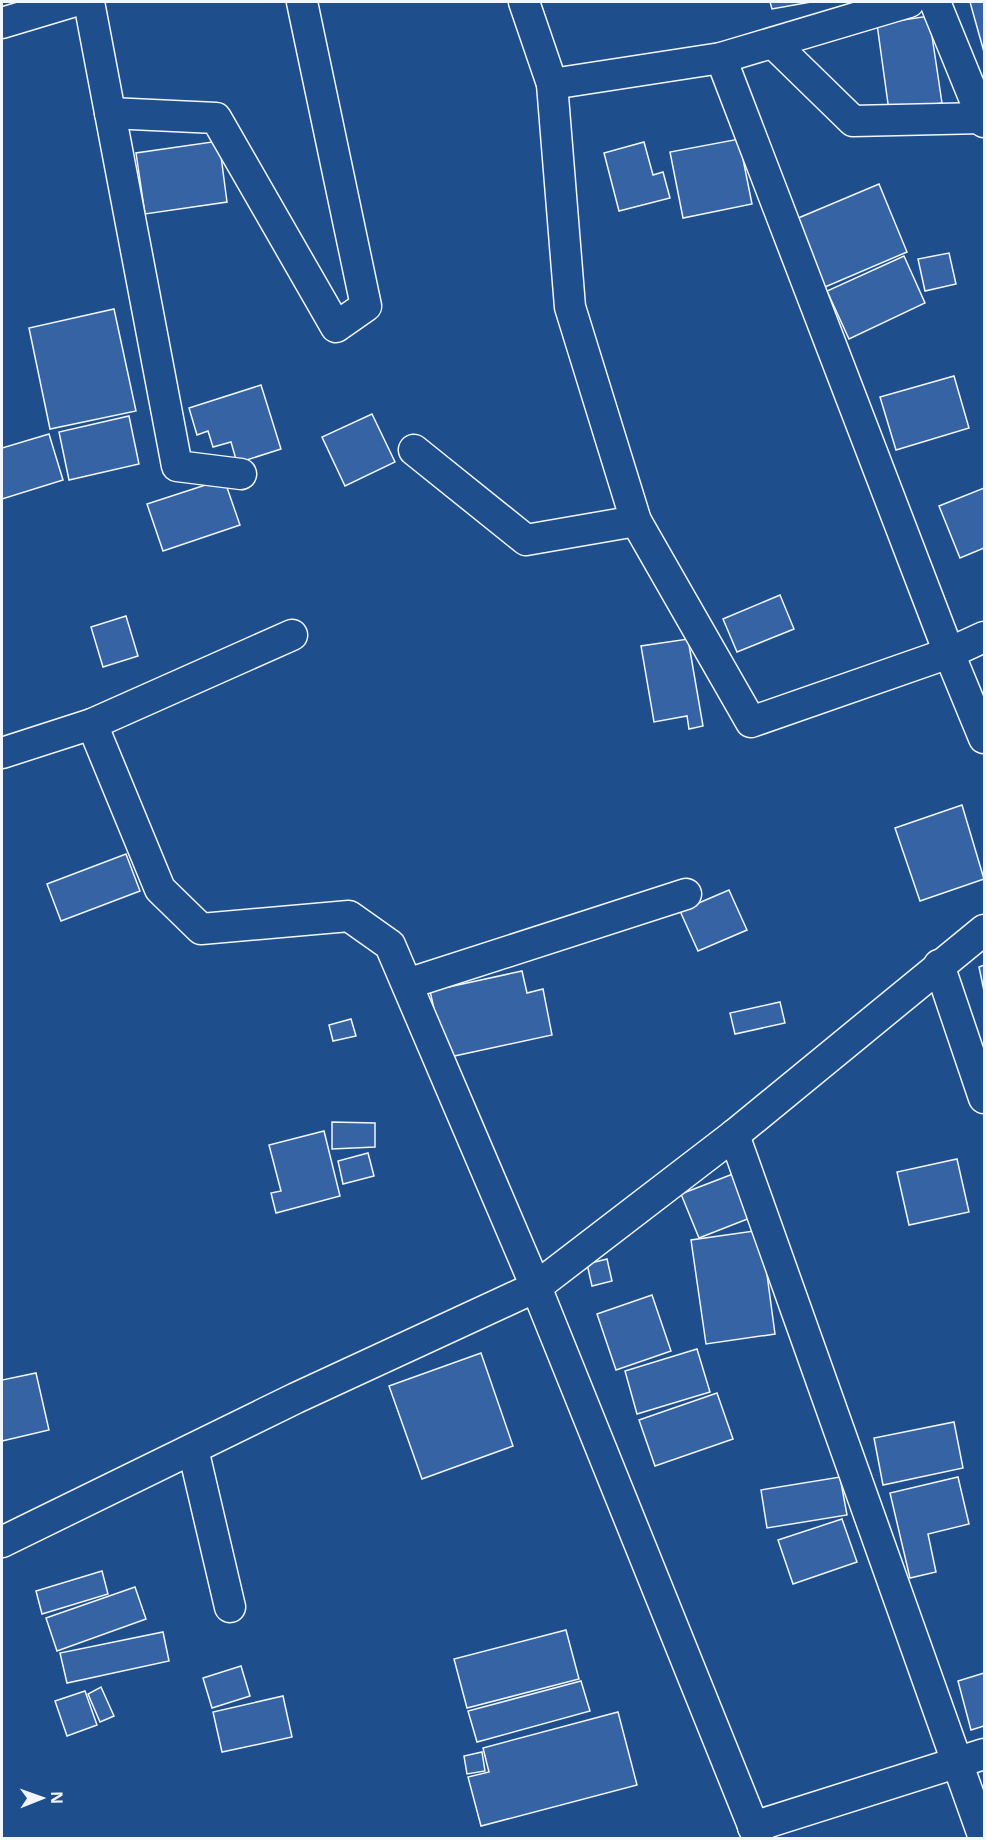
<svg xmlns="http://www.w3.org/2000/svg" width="986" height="1840" font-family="'Noto Sans',sans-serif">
<rect width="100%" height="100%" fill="#1f4e8c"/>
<g fill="#3563a3" stroke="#f2f6ff" stroke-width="1.5">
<path d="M770 2H811L772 9Z"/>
<path d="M970 2H984V52Z"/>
<path d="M929 16 942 103 889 111 877 24Z"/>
<path d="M739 139 752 204 683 218 670 152Z"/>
<path d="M219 141 227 202 145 214 136 153Z"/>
<path d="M644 142 653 175 663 172 670 198 619 211 604 153Z"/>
<path d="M879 184 907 252 825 287 796 219Z"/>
<path d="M949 253 956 284 925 291 918 259Z"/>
<path d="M904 256 925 303 849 339 827 291Z"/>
<path d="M114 309 136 411 50 429 29 328Z"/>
<path d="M954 376 969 428 896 450 880 397Z"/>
<path d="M261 385 281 449 237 463 231 442 213 447 208 431 197 435 189 408Z"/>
<path d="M372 414 395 462 345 486 322 437Z"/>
<path d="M129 416 139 464 69 480 59 432Z"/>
<path d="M49 434 63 480 2 499V448Z"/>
<path d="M224 479 240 525 163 551 147 504Z"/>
<path d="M984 488V548L960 558 939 506Z"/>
<path d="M780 595 794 629 737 652 723 619Z"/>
<path d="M126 616 138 656 103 667 91 627Z"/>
<path d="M688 639 703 726 689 729 687 716 654 722 641 646Z"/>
<path d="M962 805 984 879 920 901 895 828Z"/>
<path d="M126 854 140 891 61 921 47 884Z"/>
<path d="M729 890 747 930 698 951 680 911Z"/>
<path d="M984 965V991L979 967Z"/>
<path d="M522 971 527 993 543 989 552 1035 445 1058 430 991Z"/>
<path d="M780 1002 785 1023 735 1034 730 1013Z"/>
<path d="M351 1019 356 1036 333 1041 329 1025Z"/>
<path d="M332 1122 375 1123V1147L332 1149Z"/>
<path d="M324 1131 340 1196 276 1213 271 1193 281 1191 269 1145Z"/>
<path d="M368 1153 374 1176 343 1184 338 1161Z"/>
<path d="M957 1159 969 1212 909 1225 897 1172Z"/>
<path d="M738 1172 755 1216 699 1238 681 1194Z"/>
<path d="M761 1230 775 1334 706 1344 691 1240Z"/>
<path d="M607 1259 612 1281 592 1286 587 1264Z"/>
<path d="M652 1295 671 1351 616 1370 597 1314Z"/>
<path d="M697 1349 710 1392 637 1414 625 1371Z"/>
<path d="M481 1353 513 1446 422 1479 389 1386Z"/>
<path d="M36 1373 49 1430 2 1441V1380Z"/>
<path d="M717 1393 733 1439 655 1466 639 1420Z"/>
<path d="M954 1422 963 1468 883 1485 874 1438Z"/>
<path d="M840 1477 847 1515 767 1528 761 1490Z"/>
<path d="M958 1477 969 1524 928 1534 936 1572 910 1578 890 1493Z"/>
<path d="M842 1519 857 1562 793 1584 778 1540Z"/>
<path d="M102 1571 108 1594 42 1614 36 1591Z"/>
<path d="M135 1587 146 1619 57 1651 46 1618Z"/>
<path d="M566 1630 579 1679 467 1708 454 1659Z"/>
<path d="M163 1632 169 1661 67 1683 60 1653Z"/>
<path d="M241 1666 250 1696 212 1708 203 1678Z"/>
<path d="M984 1673V1726L971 1730 958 1681Z"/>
<path d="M581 1681 590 1711 477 1742 468 1711Z"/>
<path d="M101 1687 114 1716 100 1722 88 1694Z"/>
<path d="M85 1691 97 1725 67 1736 55 1701Z"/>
<path d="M283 1696 292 1737 222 1752 213 1712Z"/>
<path d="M618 1712 637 1785 481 1826 468 1777 489 1772 483 1748Z"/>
<path d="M482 1752 485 1771 467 1774 464 1756Z"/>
</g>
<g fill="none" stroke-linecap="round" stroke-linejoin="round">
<g stroke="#f2f6ff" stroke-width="33">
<g id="street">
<path d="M89 2 177 466 241 474"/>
<path d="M524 2 552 84 570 307 636 521 751 722 949 653 984 637"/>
<path d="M935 2 984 122"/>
<path d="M2 23 72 2"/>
<path d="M773 43 853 121 983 118"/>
<path d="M721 58 949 653 984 738"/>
<path d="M552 84 721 58 909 2"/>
<path d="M110 113 216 118 336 327 366 306 302 2"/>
<path d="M414 450 526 540 636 521"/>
<path d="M92 724 160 889 201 929 349 916 390 945 536 1287 758 1838"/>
<path d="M2 753 92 724 292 635"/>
<path d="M939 965 984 1098"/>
<path d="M407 984 686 894"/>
<path d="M734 1135 984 1838"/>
<path d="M193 1449 230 1607"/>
<path d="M2 1542 296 1398 536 1287 734 1135 984 930"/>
<path d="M753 1827 984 1754"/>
</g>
</g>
<use href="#street" stroke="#1f4e8c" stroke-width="30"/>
</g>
<rect width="986" height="1840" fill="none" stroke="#f2f6ff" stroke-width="6"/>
<g transform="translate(42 1798) rotate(89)" stroke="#1f4e8c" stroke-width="4.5" paint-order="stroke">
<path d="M0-4.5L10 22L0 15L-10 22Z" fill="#f2f6ff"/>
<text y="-9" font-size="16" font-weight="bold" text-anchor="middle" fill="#f2f6ff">N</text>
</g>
</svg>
